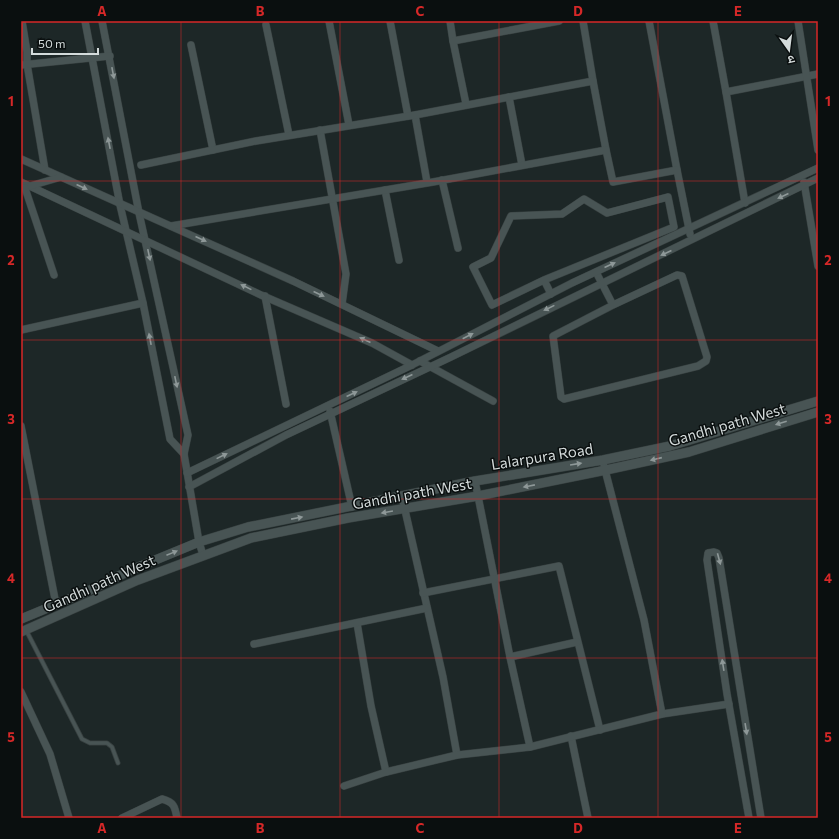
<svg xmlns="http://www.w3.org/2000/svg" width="839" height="839" font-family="Commissioner,'Noto Sans Devanagari',sans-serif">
<rect width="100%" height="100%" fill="#1d2727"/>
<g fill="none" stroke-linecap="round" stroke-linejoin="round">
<g stroke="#384141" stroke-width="5">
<path id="service" d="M26 630 82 739 90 743H107L112 747 118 763"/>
</g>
<g stroke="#384141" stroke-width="8">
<g id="minor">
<path d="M22 21 27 52V64L45 170"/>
<path d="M85 21 120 205 143 303 170 439 184 454"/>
<path d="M102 21 139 213 188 435 184 454 199 542 203 555"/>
<path d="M329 21 349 125"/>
<path d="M390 21 408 116"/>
<path d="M450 21 453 41"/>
<path d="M583 21 593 81"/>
<path d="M649 21 677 170"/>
<path d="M713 21 726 92 818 74"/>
<path d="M798 21 818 150"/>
<path d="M266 25 289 135"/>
<path d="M191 45 213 150"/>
<path d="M21 65 110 56"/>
<path d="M726 92 745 203"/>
<path d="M509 97 522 165"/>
<path d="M466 104 453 41 559 21"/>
<path d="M415 115 427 182"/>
<path d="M320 130 346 274 342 304"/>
<path d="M21 159 293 281 438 351"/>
<path d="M141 165 256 141 415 115 593 81 606 150"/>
<path d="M442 180 458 248"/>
<path d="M21 182 261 295 372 343 412 365"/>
<path d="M804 182 818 266"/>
<path d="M30 186 61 177"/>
<path d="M25 188 54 275"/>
<path d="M385 190 399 260"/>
<path d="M171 226 433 182 606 150 613 182 677 170 690 234"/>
<path d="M596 272 613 305 677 275 682 276 707 357 706 361 698 366 564 399 561 397 553 336 613 305"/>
<path d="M544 280 674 227 668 197 607 213 584 199 562 214 511 216 491 258 473 267 492 305 544 280 551 294"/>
<path d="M265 296 286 404"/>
<path d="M21 330 143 303"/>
<path d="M420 361 493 401"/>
<path d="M330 411 352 507"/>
<path d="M21 426 56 604"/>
<path d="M187 473 412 365 572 283 818 168"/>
<path d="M475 481 510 657 530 747"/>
<path d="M189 487 286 435 451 357 818 178"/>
<path d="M402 497 443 677 457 755"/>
<path d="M423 593 559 566 600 730"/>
<path d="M357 623 371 706 386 772"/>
<path d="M254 644 427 608"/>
<path d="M510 657 577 642"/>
<path d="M21 692 50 754 69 818"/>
<path d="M662 714 729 704"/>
<path d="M571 736 588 818"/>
<path d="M344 786 386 772 457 755 530 747 662 714 644 620 604 466"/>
<path d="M122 818 162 799C174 802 175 807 177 818"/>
<path d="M749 818 727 694 707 560 708 553 714 552 717 553 719 558 761 818"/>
</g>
</g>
<g stroke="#384141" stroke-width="10">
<g id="tertiary">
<path d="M21 619 86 592 131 570 199 542 248 527 475 481 603 460 670 446 818 401"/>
<path d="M21 632 138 580 251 538 348 518 478 496 606 470 689 452 818 412"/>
</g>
</g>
<use href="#service" stroke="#485454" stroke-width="3.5"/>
<use href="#minor" stroke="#485454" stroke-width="7"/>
<use href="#tertiary" stroke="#485454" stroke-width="9"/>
</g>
<defs><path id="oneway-solid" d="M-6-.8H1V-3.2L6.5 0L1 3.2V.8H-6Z"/></defs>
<g fill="#8e9898">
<use href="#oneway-solid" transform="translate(113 73) rotate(79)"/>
<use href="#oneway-solid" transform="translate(109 143) rotate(-101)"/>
<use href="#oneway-solid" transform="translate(82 187) rotate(25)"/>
<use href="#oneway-solid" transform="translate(783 196) rotate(155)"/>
<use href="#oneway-solid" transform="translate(201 239) rotate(24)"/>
<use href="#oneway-solid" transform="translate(666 253) rotate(155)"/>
<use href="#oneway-solid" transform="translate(149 255) rotate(78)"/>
<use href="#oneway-solid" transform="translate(610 265) rotate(-24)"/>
<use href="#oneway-solid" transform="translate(246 287) rotate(-154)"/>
<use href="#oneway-solid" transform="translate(319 294) rotate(25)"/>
<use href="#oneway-solid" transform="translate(549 308) rotate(154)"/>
<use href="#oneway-solid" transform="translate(468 336) rotate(-27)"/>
<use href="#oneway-solid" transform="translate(150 339) rotate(-101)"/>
<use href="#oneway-solid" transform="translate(365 340) rotate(-156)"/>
<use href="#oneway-solid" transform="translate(407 377) rotate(155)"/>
<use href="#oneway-solid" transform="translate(176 382) rotate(78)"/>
<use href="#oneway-solid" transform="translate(352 394) rotate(-25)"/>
<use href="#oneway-solid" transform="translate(781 423) rotate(163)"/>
<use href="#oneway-solid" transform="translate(222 456) rotate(-26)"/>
<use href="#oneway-solid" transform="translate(656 459) rotate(167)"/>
<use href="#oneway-solid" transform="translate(576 464) rotate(-9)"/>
<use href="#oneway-solid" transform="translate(529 486) rotate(169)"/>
<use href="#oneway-solid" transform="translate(387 512) rotate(170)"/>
<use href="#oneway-solid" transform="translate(297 518) rotate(-11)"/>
<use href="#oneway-solid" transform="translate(172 553) rotate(-22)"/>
<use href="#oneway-solid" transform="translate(719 559) rotate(75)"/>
<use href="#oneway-solid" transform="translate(723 665) rotate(-99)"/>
<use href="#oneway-solid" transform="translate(746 729) rotate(81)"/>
</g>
<path fill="none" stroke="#d62828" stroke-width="1" stroke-opacity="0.55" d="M181 21V818M340 21V818M499 21V818M658 21V818M21 181H818M21 340H818M21 499H818M21 658H818"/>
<g text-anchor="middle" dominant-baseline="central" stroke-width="3" stroke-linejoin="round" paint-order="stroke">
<g font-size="15" fill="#d4dbdb" stroke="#0a0f0f">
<text transform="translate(727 424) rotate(-16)">Gandhi path West</text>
<text transform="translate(542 456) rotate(-9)">Lalarpura Road</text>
<text transform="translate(412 493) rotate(-10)">Gandhi path West</text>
<text transform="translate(99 583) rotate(-24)">Gandhi path West</text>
</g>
</g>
<rect width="839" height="839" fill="none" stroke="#0a0f0f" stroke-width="44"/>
<g transform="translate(789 50) rotate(166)" stroke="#0a0f0f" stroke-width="3" paint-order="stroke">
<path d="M0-3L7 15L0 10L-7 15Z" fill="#d4dbdb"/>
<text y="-6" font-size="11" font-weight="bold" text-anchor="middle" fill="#d4dbdb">उ</text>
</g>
<path d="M32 48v6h66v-6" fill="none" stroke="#d4dbdb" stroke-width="2"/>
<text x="38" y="48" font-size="12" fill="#d4dbdb" stroke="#0a0f0f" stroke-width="3" paint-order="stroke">50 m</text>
<rect x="22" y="22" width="795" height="795" fill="none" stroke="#d62828" stroke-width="1.5"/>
<g font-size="13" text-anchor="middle" font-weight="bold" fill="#d62828">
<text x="102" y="16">A</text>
<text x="260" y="16">B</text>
<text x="420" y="16">C</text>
<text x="578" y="16">D</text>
<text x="738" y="16">E</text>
<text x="11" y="106">1</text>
<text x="828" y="106">1</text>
<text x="11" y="265">2</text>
<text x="828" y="265">2</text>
<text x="11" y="424">3</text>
<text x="828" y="424">3</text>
<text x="11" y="583">4</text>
<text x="828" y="583">4</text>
<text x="11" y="742">5</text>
<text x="828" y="742">5</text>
<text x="102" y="833">A</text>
<text x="260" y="833">B</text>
<text x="420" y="833">C</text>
<text x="578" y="833">D</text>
<text x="738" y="833">E</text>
</g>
</svg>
